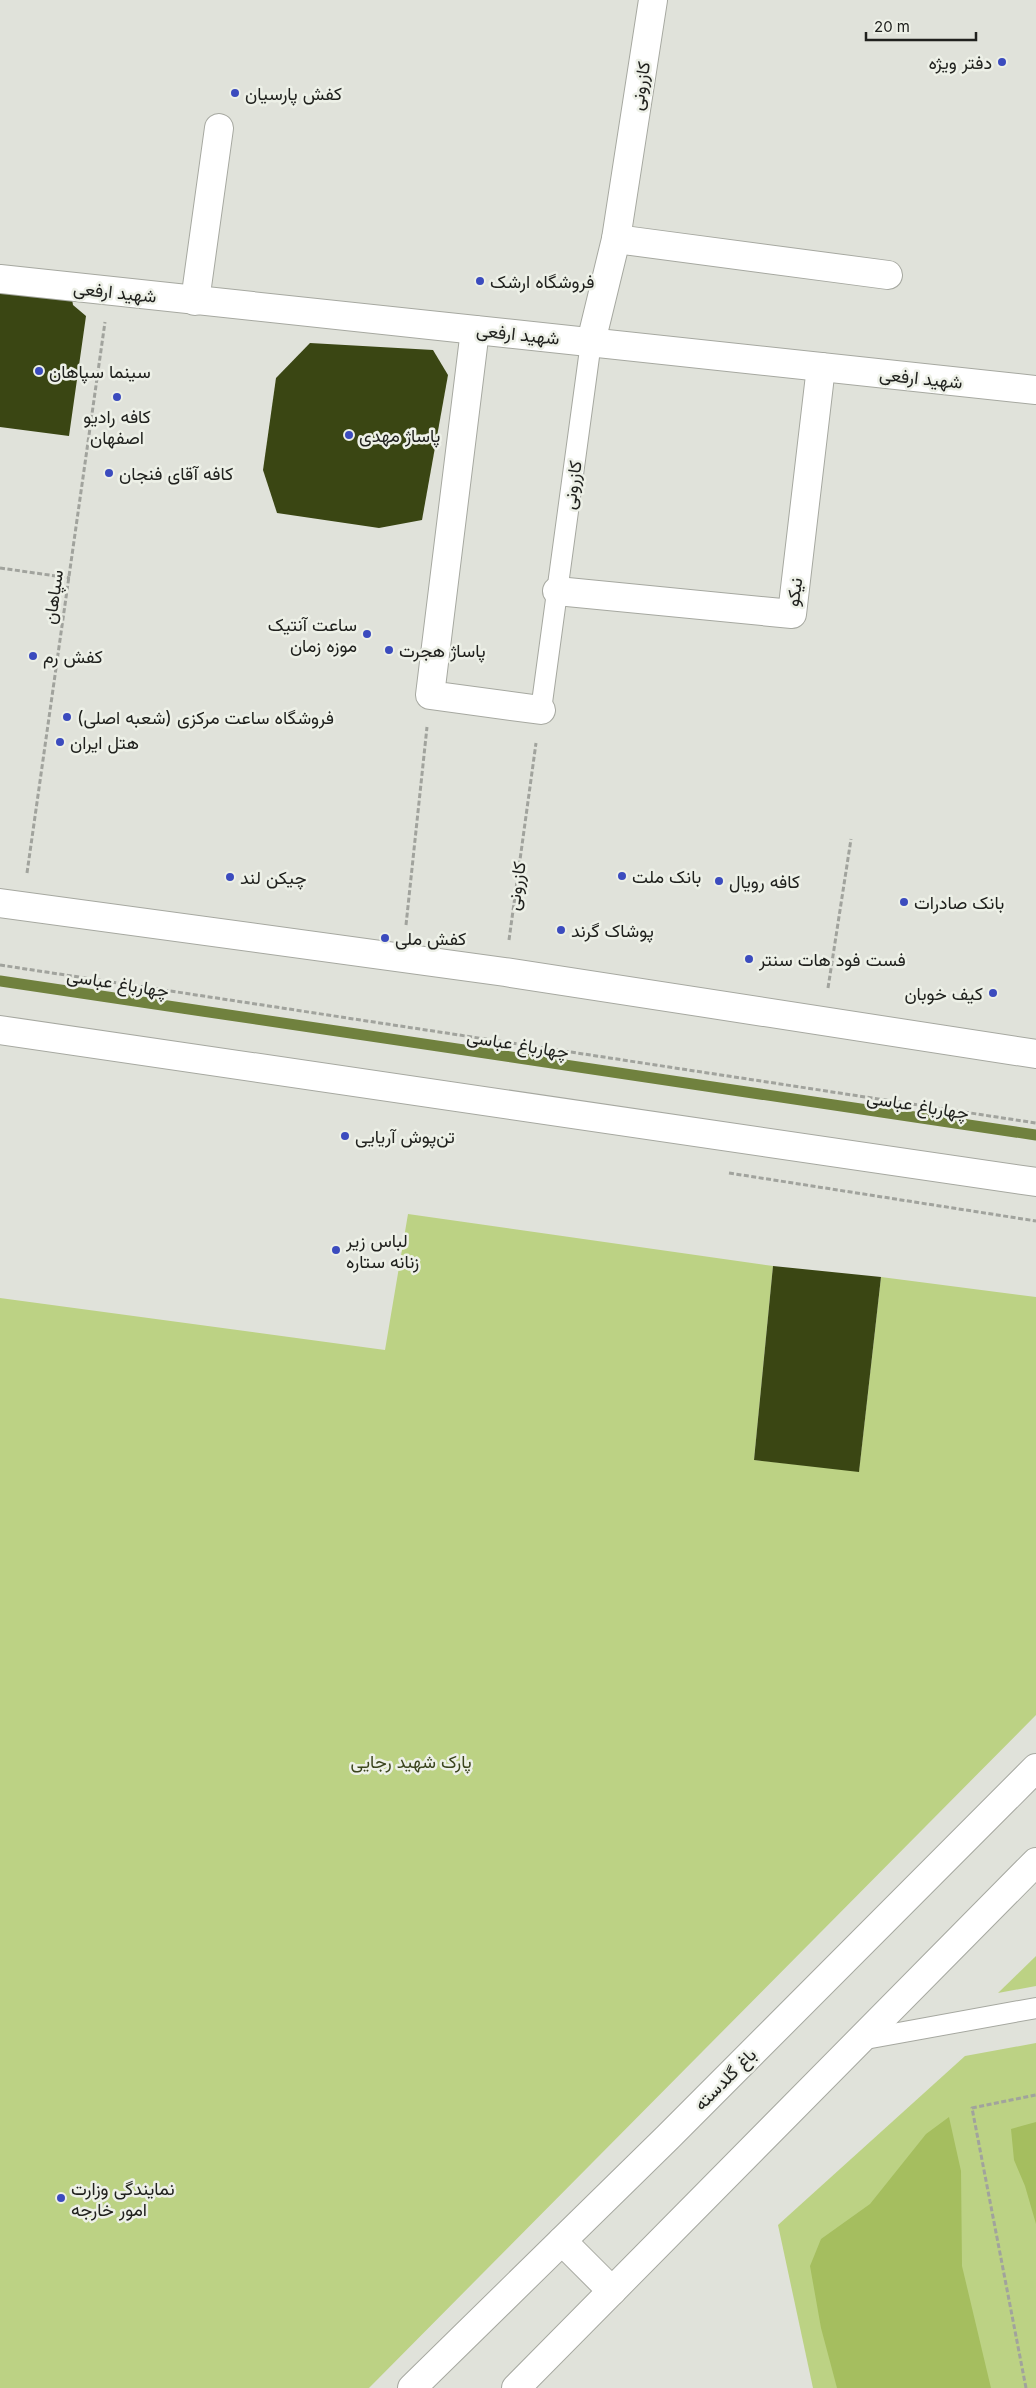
<svg xmlns="http://www.w3.org/2000/svg" width="1036" height="2388" font-family="Inter,Vazirmatn,sans-serif">
<rect width="100%" height="100%" fill="#e0e2da"/>
<g fill="#bcd284">
<path d="M408 1214 773 1266 754 1460 859 1471 881 1277 1036 1297V1715L369 2388H0V1298L385 1350Z"/>
<path d="M1036 1956V1986L998 1993Z"/>
<path d="M1036 2043V2388H813L778 2225 965 2056Z"/>
</g>
<g fill="#a5be5f">
<path d="M949 2117 961 2171 962 2266 991 2388H837L821 2328 810 2266 821 2239 870 2204 926 2134Z"/>
<path d="M1036 2122V2224L1025 2186 1014 2160 1011 2129Z"/>
</g>
<g fill="none" stroke-linecap="round" stroke-linejoin="round">
<path stroke="#70813e" stroke-width="11" d="M0 981 1036 1135"/>
</g>
<g fill="#3a4613">
<path d="M0 290 72 299 73 305 86 316 69 436 0 427Z"/>
<path d="M310 343 433 350 448 375 422 520 379 528 277 513 263 470 276 378Z"/>
<path d="M773 1266 881 1277 859 1472 754 1460Z"/>
</g>
<g fill="none" stroke-linecap="round" stroke-linejoin="round">
<g stroke="#a6a8a0" stroke-width="22">
<g id="lane">
<path d="M541 710 591 342"/>
<path d="M860 2040 1036 2008"/>
</g>
</g>
<g stroke="#a6a8a0" stroke-width="30">
<g id="street">
<path d="M616 239 888 275"/>
<path d="M0 279 1036 390"/>
<path d="M195 301 219 128"/>
<path d="M475 330 430 695 541 710"/>
<path d="M591 342 616 239 653 0"/>
<path d="M557 591 792 614 821 367"/>
<path d="M0 903 505 972 1036 1054"/>
<path d="M0 1030 1036 1182"/>
</g>
</g>
<g stroke="#a6a8a0" stroke-width="30">
<g id="primary">
<path d="M562 2241 612 2291"/>
<path d="M412 2388 668 2137 1036 1768"/>
<path d="M516 2388 1036 1862"/>
</g>
</g>
<g stroke="#a1a39d" stroke-width="3" stroke-dasharray="5 2.5" stroke-linecap="butt">
<path d="M0 568 70 578"/>
<path d="M27 873 105 322"/>
<path d="M406 925 427 727"/>
<path d="M509 940 536 743"/>
<path d="M0 965 1036 1123"/>
<path d="M828 988 851 839"/>
<path d="M729 1173 1036 1221"/>
<path d="M1026 2388 972 2108 1036 2095"/>
</g>
<use href="#lane" stroke="#fff" stroke-width="20"/>
<use href="#street" stroke="#fff" stroke-width="28"/>
<use href="#primary" stroke="#fff" stroke-width="28"/>
</g>
<g fill="#3b4bbe" stroke="#edf0e7" stroke-width="2">
<circle cx="1002" cy="62" r="5"/>
<circle cx="235" cy="93" r="5"/>
<circle cx="480" cy="281" r="5"/>
<circle cx="39" cy="371" r="5"/>
<circle cx="117" cy="397" r="5"/>
<circle cx="349" cy="435" r="5"/>
<circle cx="109" cy="473" r="5"/>
<circle cx="367" cy="634" r="5"/>
<circle cx="389" cy="650" r="5"/>
<circle cx="33" cy="656" r="5"/>
<circle cx="67" cy="717" r="5"/>
<circle cx="60" cy="742" r="5"/>
<circle cx="622" cy="876" r="5"/>
<circle cx="230" cy="877" r="5"/>
<circle cx="719" cy="881" r="5"/>
<circle cx="904" cy="902" r="5"/>
<circle cx="561" cy="930" r="5"/>
<circle cx="385" cy="938" r="5"/>
<circle cx="749" cy="959" r="5"/>
<circle cx="993" cy="993" r="5"/>
<circle cx="345" cy="1136" r="5"/>
<circle cx="336" cy="1250" r="5"/>
<circle cx="61" cy="2198" r="5"/>
</g>
<g text-anchor="middle" dominant-baseline="central" stroke-width="5" stroke-linejoin="round" paint-order="stroke">
<g font-size="18" fill="#20211e" stroke="#edf0e7" text-anchor="start">
<text x="992" y="62" text-anchor="end">دفتر ویژه</text>
<text x="245" y="93">کفش پارسیان</text>
<text x="490" y="281">فروشگاه ارشک</text>
<text x="49" y="371">سینما سپاهان</text>
<text x="117" y="416" text-anchor="middle">کافه رادیو<tspan x="117" dy="21">اصفهان</tspan></text>
<text x="359" y="435">پاساژ مهدی</text>
<text x="119" y="473">کافه آقای فنجان</text>
<text x="357" y="624" text-anchor="end">ساعت آنتیک<tspan x="357" dy="21">موزه زمان</tspan></text>
<text x="399" y="650">پاساژ هجرت</text>
<text x="43" y="656">کفش رم</text>
<text x="77" y="717">فروشگاه ساعت مرکزی (شعبه اصلی)</text>
<text x="70" y="742">هتل ایران</text>
<text x="632" y="876">بانک ملت</text>
<text x="240" y="877">چیکن لند</text>
<text x="729" y="881">کافه رویال</text>
<text x="914" y="902">بانک صادرات</text>
<text x="571" y="930">پوشاک گرند</text>
<text x="395" y="938">کفش ملی</text>
<text x="759" y="959">فست فود هات سنتر</text>
<text x="983" y="993" text-anchor="end">کیف خوبان</text>
<text x="355" y="1136">تن‌پوش آریایی</text>
<text x="346" y="1240">لباس زیر<tspan x="346" dy="21">زنانه ستاره</tspan></text>
<text x="71" y="2188">نمایندگی وزارت<tspan x="71" dy="21">امور خارجه</tspan></text>
</g>
<g font-size="18" fill="#20211e" stroke="#edf0e7">
<text transform="translate(640 86) rotate(-81)">کازرونی</text>
<text transform="translate(115 292) rotate(6)">شهید ارفعی</text>
<text transform="translate(518 334) rotate(6)">شهید ارفعی</text>
<text transform="translate(921 378) rotate(6)">شهید ارفعی</text>
<text transform="translate(572 485) rotate(-82)">کازرونی</text>
<text transform="translate(794 592) rotate(-81)">نیکو</text>
<text transform="translate(53 597) rotate(-82)">سپاهان</text>
<text transform="translate(516 886) rotate(-82)">کازرونی</text>
<text transform="translate(118 983) rotate(9)">چهارباغ عباسی</text>
<text transform="translate(518 1044) rotate(9)">چهارباغ عباسی</text>
<text transform="translate(918 1105) rotate(9)">چهارباغ عباسی</text>
<text transform="translate(725 2079) rotate(-45)">باغ گلدسته</text>
</g>
<g font-size="18" fill="#3a441d" stroke="#edf0e7">
<text x="411" y="1761">پارک شهید رجایی</text>
</g>
</g>
<path d="M866 32v8h110v-8" fill="none" stroke="#20211e" stroke-width="2.5"/>
<text x="874" y="32" font-size="15" fill="#20211e" stroke="#edf0e7" stroke-width="4" paint-order="stroke">20 m</text>
</svg>
